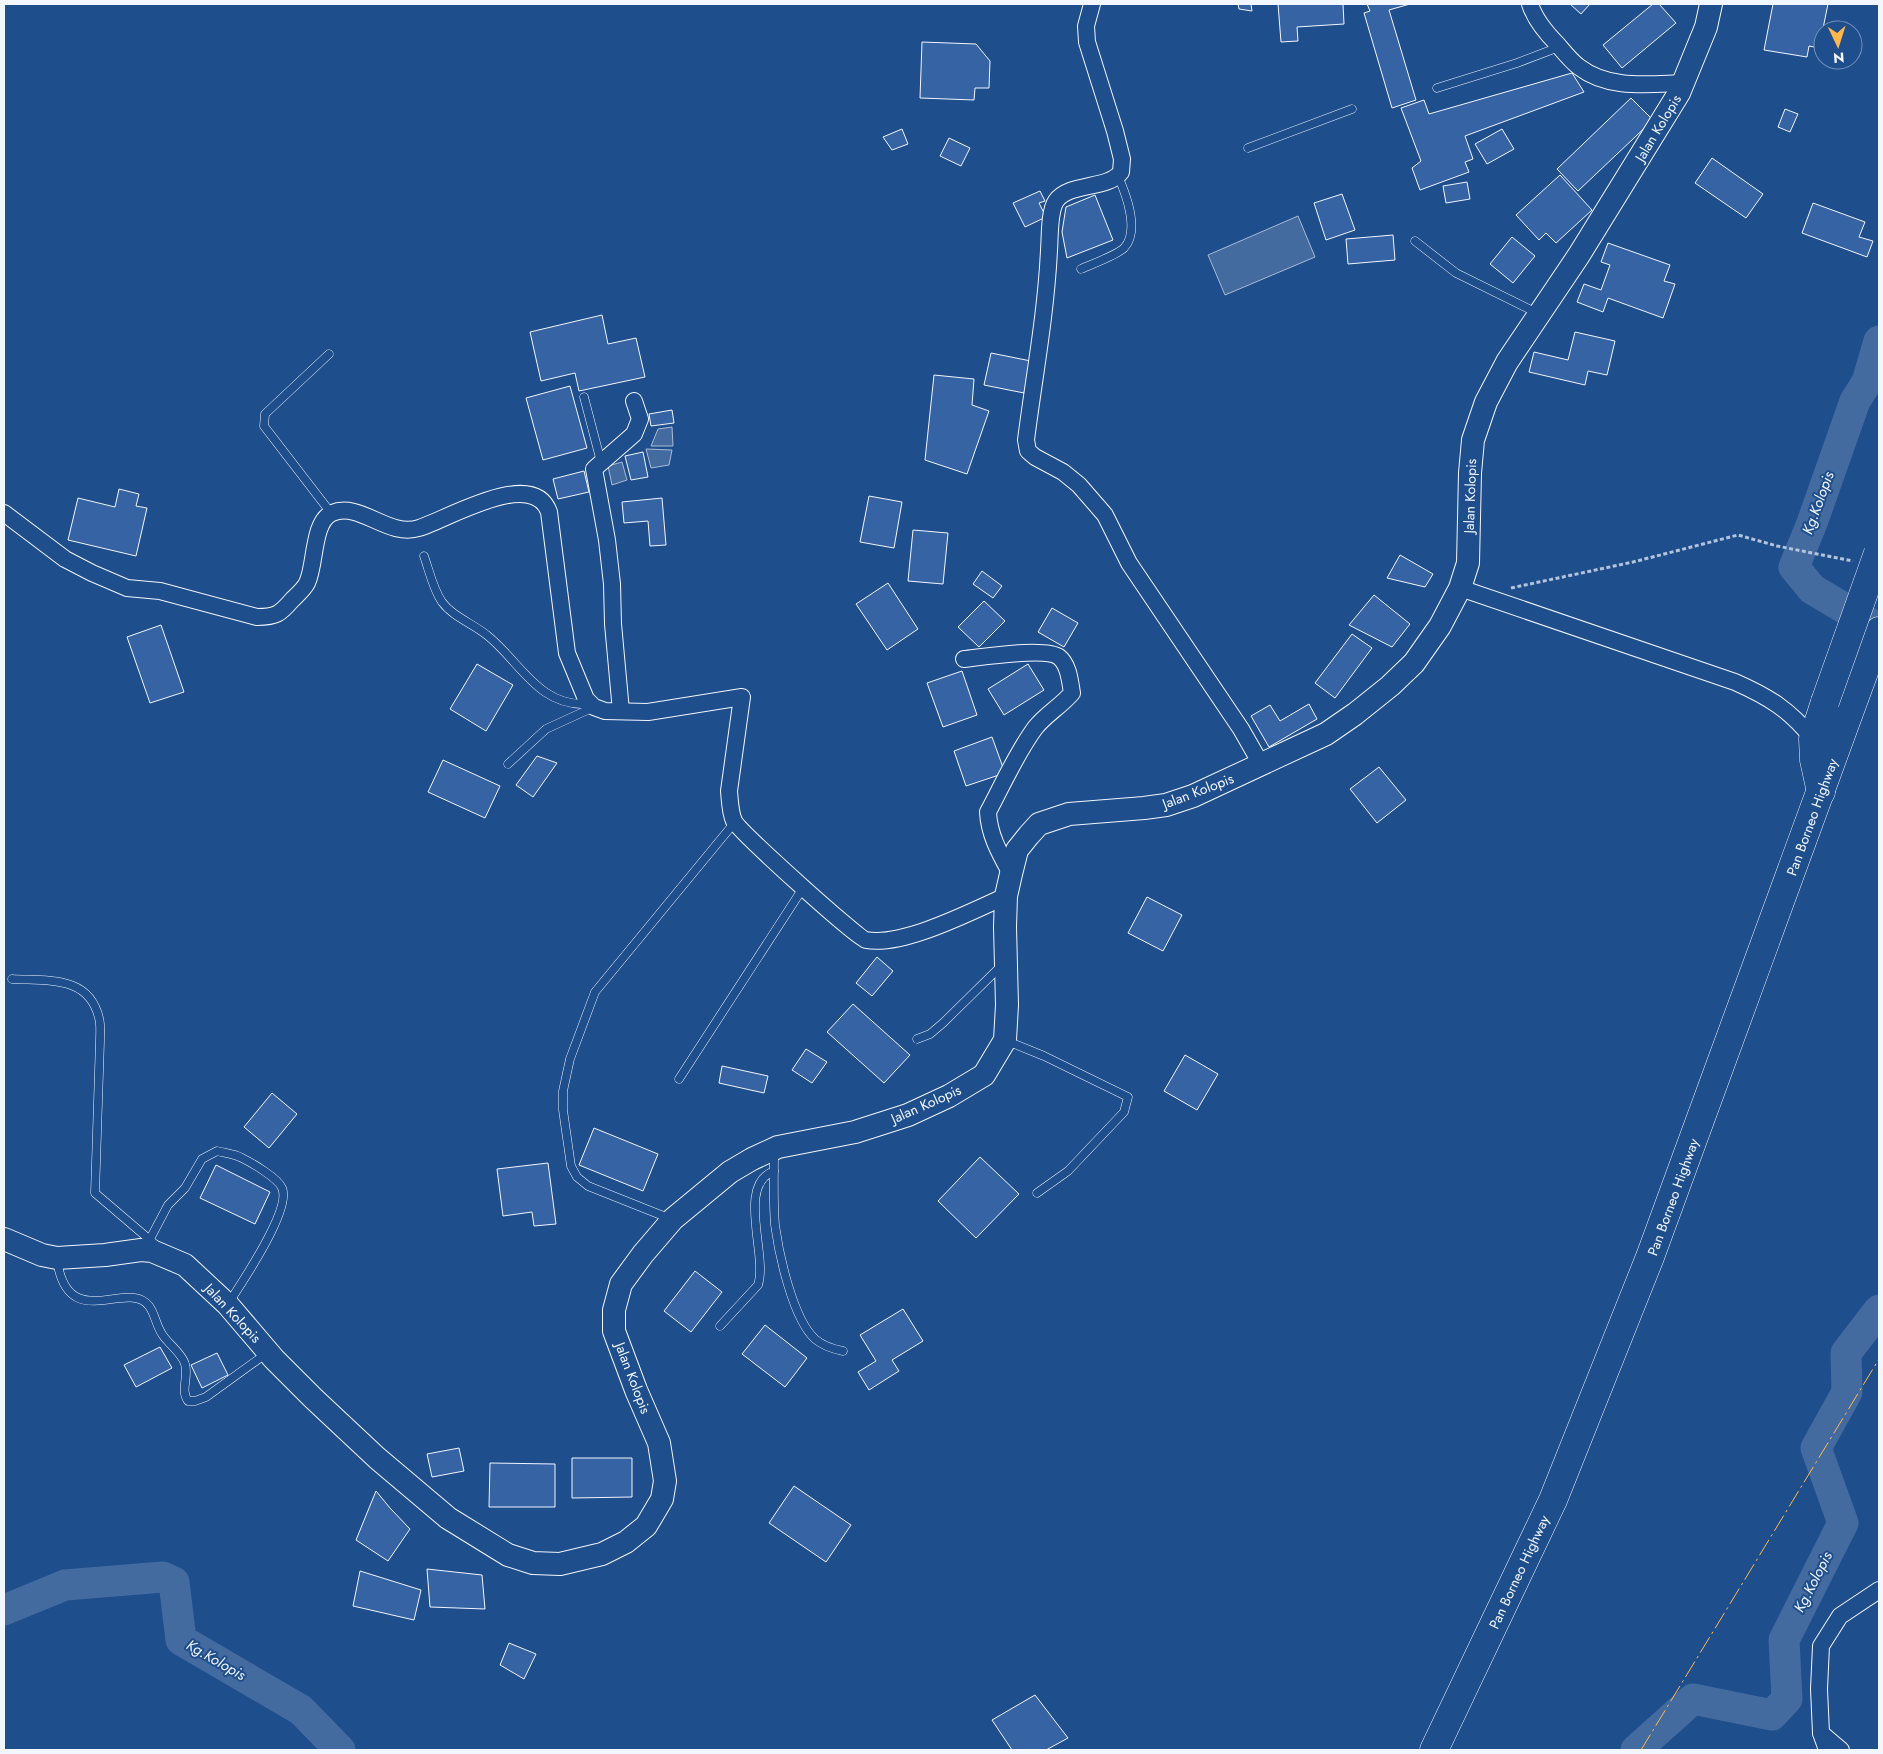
<svg xmlns="http://www.w3.org/2000/svg" width="1883" height="1754" font-family="Jost,sans-serif">
<rect width="100%" height="100%" fill="#1f4e8c"/>
<g fill="#446ba0" stroke="#a8bbd7">
<path d="M1298 216 1315 257 1225 295 1208 255Z"/>
<path d="M672 427 673 446H651L658 429Z"/>
<path d="M646 449 672 450 669 465 651 468Z"/>
<path d="M622 462 627 480 612 485 608 466Z"/>
</g>
<g fill="none" stroke-linecap="round" stroke-linejoin="round">
<g stroke="#446ba0" stroke-width="31">
<path d="M1879 341 1867 382 1855 401 1812 523 1794 567 1812 589 1879 629"/>
<path d="M4 1610 65 1585 163 1577 174 1582 181 1640 301 1710 340 1750"/>
<path d="M1636 1750 1693 1699 1772 1715 1787 1699 1784 1640 1843 1523 1816 1448 1847 1392 1846 1353 1879 1310"/>
</g>
</g>
<g fill="#3563a3" stroke="#f2f6ff">
<path d="M1238 4H1251L1252 11 1239 9Z"/>
<path d="M1278 4H1343L1344 24 1297 27 1298 41 1281 42Z"/>
<path d="M1367 4H1410L1389 10 1416 100 1392 108 1364 13 1370 11Z"/>
<path d="M1570 4H1590L1581 14Z"/>
<path d="M1653 4H1659L1676 23 1622 68 1603 45Z"/>
<path d="M1773 4H1828L1819 48 1809 46 1807 57 1764 50Z"/>
<path d="M922 42 976 44 990 61 989 88H975L974 100 920 98Z"/>
<path d="M1572 73 1584 92 1465 136 1473 159 1465 162 1469 172 1420 190 1412 168 1421 161 1401 108 1424 100 1429 114Z"/>
<path d="M1631 98 1653 120 1578 191 1557 169Z"/>
<path d="M1785 109 1798 114 1790 132 1778 127Z"/>
<path d="M902 129 908 144 892 150 883 137Z"/>
<path d="M1502 129 1514 149 1487 164 1475 144Z"/>
<path d="M949 138 970 148 961 166 940 156Z"/>
<path d="M1712 158 1763 194 1746 218 1695 183Z"/>
<path d="M1560 175 1592 210 1556 243 1546 233 1539 240 1516 215Z"/>
<path d="M1467 182 1470 199 1446 203 1443 186Z"/>
<path d="M1040 191 1045 201 1039 203 1046 217 1025 227 1013 203Z"/>
<path d="M1342 194 1355 230 1326 240 1314 203Z"/>
<path d="M1095 195 1113 240 1067 258 1062 232 1066 207Z"/>
<path d="M1813 203 1865 222 1859 237 1873 241 1867 257 1802 233Z"/>
<path d="M1393 235 1395 260 1348 264 1346 239Z"/>
<path d="M1512 237 1535 256 1513 283 1490 264Z"/>
<path d="M1608 243 1670 265 1664 281 1675 284 1663 318 1608 298 1603 312 1577 302 1584 284 1601 290 1610 265 1601 262Z"/>
<path d="M602 315 608 344 636 338 645 377 579 391 575 373 541 381 530 332Z"/>
<path d="M1575 332 1615 341 1607 375 1588 371 1585 385 1529 372 1534 352 1568 360Z"/>
<path d="M991 353 1031 361 1024 393 984 385Z"/>
<path d="M934 375 974 379 972 405 989 411 967 474 925 460Z"/>
<path d="M570 386 587 448 543 460 526 398Z"/>
<path d="M672 410 674 423 651 426 649 414Z"/>
<path d="M643 452 648 477 631 480 625 456Z"/>
<path d="M584 471 589 492 558 499 553 479Z"/>
<path d="M119 489 139 494 136 506 147 508 136 556 68 540 78 498 115 507Z"/>
<path d="M869 496 902 502 894 548 860 542Z"/>
<path d="M662 498 666 545 650 546 648 521 624 523 622 502Z"/>
<path d="M913 530 948 533 943 584 908 581Z"/>
<path d="M1400 555 1433 574 1425 587 1387 578Z"/>
<path d="M982 571 1002 586 993 598 973 584Z"/>
<path d="M888 583 918 629 887 650 856 604Z"/>
<path d="M1374 595 1410 624 1392 647 1349 625Z"/>
<path d="M984 601 1005 621 979 647 958 627Z"/>
<path d="M1052 608 1078 623 1064 647 1038 632Z"/>
<path d="M161 625 184 692 150 703 127 637Z"/>
<path d="M1352 634 1372 648 1335 698 1315 683Z"/>
<path d="M477 664 513 685 486 731 450 709Z"/>
<path d="M1028 664 1044 690 1004 715 988 689Z"/>
<path d="M962 671 977 715 943 727 927 683Z"/>
<path d="M1309 704 1317 719 1269 747 1251 716 1270 705 1280 721Z"/>
<path d="M992 737 1005 773 966 786 954 751Z"/>
<path d="M537 756 557 763 533 797 516 785Z"/>
<path d="M443 760 500 786 485 818 428 792Z"/>
<path d="M1379 767 1406 800 1377 823 1350 789Z"/>
<path d="M1147 897 1182 915 1163 951 1128 933Z"/>
<path d="M877 957 893 971 872 996 856 983Z"/>
<path d="M853 1004 910 1055 884 1083 827 1032Z"/>
<path d="M806 1049 827 1062 812 1083 792 1070Z"/>
<path d="M1185 1055 1218 1074 1197 1110 1164 1091Z"/>
<path d="M722 1066 768 1076 764 1093 719 1083Z"/>
<path d="M272 1093 297 1114 269 1148 244 1127Z"/>
<path d="M594 1128 658 1154 643 1191 579 1165Z"/>
<path d="M980 1157 1019 1194 976 1238 938 1201Z"/>
<path d="M548 1163 556 1224 534 1226 532 1212 503 1216 497 1169Z"/>
<path d="M216 1165 270 1192 255 1224 200 1198Z"/>
<path d="M695 1271 722 1292 691 1332 664 1311Z"/>
<path d="M903 1309 923 1341 892 1360 899 1371 869 1390 858 1372 876 1361 860 1335Z"/>
<path d="M765 1325 807 1358 785 1387 742 1354Z"/>
<path d="M160 1347 172 1368 136 1387 124 1365Z"/>
<path d="M217 1353 228 1375 202 1388 191 1365Z"/>
<path d="M459 1448 464 1471 432 1477 427 1454Z"/>
<path d="M572 1458H632V1497L572 1498Z"/>
<path d="M490 1463 555 1464V1507H489Z"/>
<path d="M794 1486 851 1525 826 1562 769 1523Z"/>
<path d="M376 1491 390 1508 410 1529 388 1561 356 1540Z"/>
<path d="M427 1569 482 1575 485 1609 430 1607Z"/>
<path d="M360 1571 421 1590 414 1620 353 1606Z"/>
<path d="M509 1643 536 1654 524 1679 500 1665Z"/>
<path d="M1035 1695 1068 1738 1046 1750H1012L992 1720Z"/>
</g>
<g fill="none" stroke-linecap="round" stroke-linejoin="round">
<g stroke="#f2f6ff" stroke-width="9">
<g id="lane">
<path d="M1437 88 1517 63 1559 47"/>
<path d="M1248 148 1352 109"/>
<path d="M1415 241 1456 273 1537 313"/>
<path d="M1081 269C1090 265 1117 255 1124 248 1140 231 1126 194 1118 176"/>
<path d="M329 354 265 414 264 426 331 513"/>
<path d="M584 397 601 462"/>
<path d="M424 556C429 570 433 589 442 602 453 617 474 624 488 636 521 663 539 707 588 704"/>
<path d="M508 764 546 729 594 707"/>
<path d="M12 979C47 981 89 975 99 1018 101 1025 100 1034 100 1041L95 1193 157 1246"/>
<path d="M917 1039 930 1034 943 1023 1001 966"/>
<path d="M1007 1041 1044 1056 1128 1097 1124 1112 1068 1171 1037 1193"/>
<path d="M679 1079 803 888"/>
<path d="M774 1152C774 1176 773 1201 775 1225 779 1255 793 1319 815 1339 823 1346 833 1349 843 1351"/>
<path d="M671 1219 588 1186 577 1177 571 1166 563 1110V1091L570 1059 595 992 735 822"/>
<path d="M150 1239 168 1205 185 1188 202 1159 217 1151C225 1153 235 1154 242 1158 252 1163 278 1178 282 1188 292 1209 241 1284 228 1304"/>
<path d="M57 1260C68 1335 128 1278 149 1306 155 1314 156 1325 162 1334 168 1344 182 1353 185 1364 189 1377 180 1390 188 1401H195L206 1397 267 1353"/>
<path d="M720 1326 758 1285C768 1255 736 1185 774 1171"/>
</g>
</g>
<g stroke="#f2f6ff" stroke-width="18">
<g id="street">
<path d="M1092 4 1086 26 1087 42 1115 131 1122 159 1121 172C1108 190 1069 182 1056 201 1049 211 1050 238 1049 250 1046 314 1034 377 1026 440L1028 451 1035 457 1063 472 1079 485 1105 515 1129 563 1241 729 1261 764"/>
<path d="M1530 4C1535 20 1546 33 1558 45 1564 52 1571 61 1579 67 1609 90 1649 84 1683 83"/>
<path d="M4 513 65 559 92 573 127 588 160 591 257 617C276 617 280 614 292 600 297 595 304 589 307 583 316 565 312 522 332 513 360 501 388 538 419 528 448 519 533 467 549 512L567 653 586 699 594 707 605 711 648 712 742 697 729 791C730 801 730 812 734 821 740 832 857 938 866 940 903 947 972 911 1006 896"/>
<path d="M1460 588 1735 682C1769 697 1790 710 1813 739"/>
<path d="M964 659C983 657 1046 647 1059 657 1069 665 1070 682 1072 693 1061 706 1045 715 1035 728 1016 754 1003 784 988 812 989 835 1000 854 1011 874"/>
<path d="M621 711 613 624 612 584 607 540 594 469 634 434 640 419 634 401"/>
<path d="M1821 1733 1841 1750"/>
<path d="M1827 1750 1821 1733 1819 1689 1821 1646 1840 1616 1879 1590"/>
</g>
</g>
<g stroke="#f2f6ff" stroke-width="24">
<path id="secondary" d="M4 1239 42 1255 57 1258 105 1255 141 1250 152 1251 185 1265 228 1305 274 1359 313 1398 377 1458 448 1518 508 1555 533 1563 560 1564 602 1554 626 1542 646 1526 662 1499 665 1481 659 1443 636 1390 614 1331V1310L621 1284 643 1254 673 1219 730 1172 752 1159 778 1147 855 1132 908 1115 949 1096 984 1075 1005 1040 1007 1005 1005 927 1006 896 1011 874 1017 850 1029 835 1039 824 1069 814 1144 808 1166 805 1193 796 1326 734 1355 714 1390 686 1414 663 1440 626 1460 588 1468 563 1470 473 1473 440 1486 402 1507 362 1579 255 1679 93 1706 27 1711 4"/>
</g>
<g stroke="#f2f6ff" stroke-width="29">
<g id="highway">
<path d="M1821 792 1814 760 1813 739 1825 702"/>
<path d="M1434 1750 1553 1500 1650 1257 1879 631"/>
</g>
</g>
<path stroke="#b3c4dc" stroke-width="3" stroke-dasharray="4 2.5" stroke-linecap="butt" d="M1511 588 1633 562 1738 535 1777 546 1853 561"/>
<use href="#lane" stroke="#1f4e8c" stroke-width="8"/>
<use href="#street" stroke="#1f4e8c" stroke-width="16"/>
<use href="#secondary" stroke="#1f4e8c" stroke-width="22"/>
<use href="#highway" stroke="#1f4e8c" stroke-width="28"/>
<g stroke="#f2f6ff" stroke-width="29" stroke-linecap="butt">
<path id="highway-bridge" d="M1825 702 1878 553"/>
</g>
<use href="#highway-bridge" stroke="#1f4e8c" stroke-width="28"/>
<path stroke="#ffb74d" stroke-width="1" stroke-dasharray="18 4 2.5 4" stroke-linecap="butt" d="M1641 1750 1879 1359"/>
</g>
<g text-anchor="middle" dominant-baseline="central" stroke-width="4" stroke-linejoin="round" paint-order="stroke">
<g font-size="14" fill="#f2f6ff" stroke="#1f4e8c">
<text transform="translate(1658 128) rotate(-59)">Jalan Kolopis</text>
<text transform="translate(1470 496) rotate(-88)">Jalan Kolopis</text>
<text transform="translate(1198 791) rotate(-21)">Jalan Kolopis</text>
<text transform="translate(1812 817) rotate(-70)">Pan Borneo Highway</text>
<text transform="translate(926 1104) rotate(-24)">Jalan Kolopis</text>
<text transform="translate(1673 1197) rotate(-70)">Pan Borneo Highway</text>
<text transform="translate(233 1313) rotate(47)">Jalan Kolopis</text>
<text transform="translate(633 1378) rotate(69)">Jalan Kolopis</text>
<text transform="translate(1519 1572) rotate(-65)">Pan Borneo Highway</text>
</g>
<g font-size="15" font-style="italic" fill="#f2f6ff" stroke="#1f4e8c">
<text transform="translate(1818 503) rotate(-70)">Kg.Kolopis</text>
<text transform="translate(1813 1582) rotate(-63)">Kg.Kolopis</text>
<text transform="translate(216 1660) rotate(30)">Kg.Kolopis</text>
</g>
</g>
<rect width="1883" height="1754" fill="none" stroke="#f2f6ff" stroke-width="10"/>
<g transform="translate(1838 45) rotate(176)"><circle r="24" fill="#1f4e8c" stroke="#7391ba"/>
<path d="M0-4L9 19L0 12L-9 19Z" fill="#ffb74d"/>
<text y="-8" font-size="14" font-weight="bold" text-anchor="middle" fill="#f2f6ff">N</text>
</g>
</svg>
